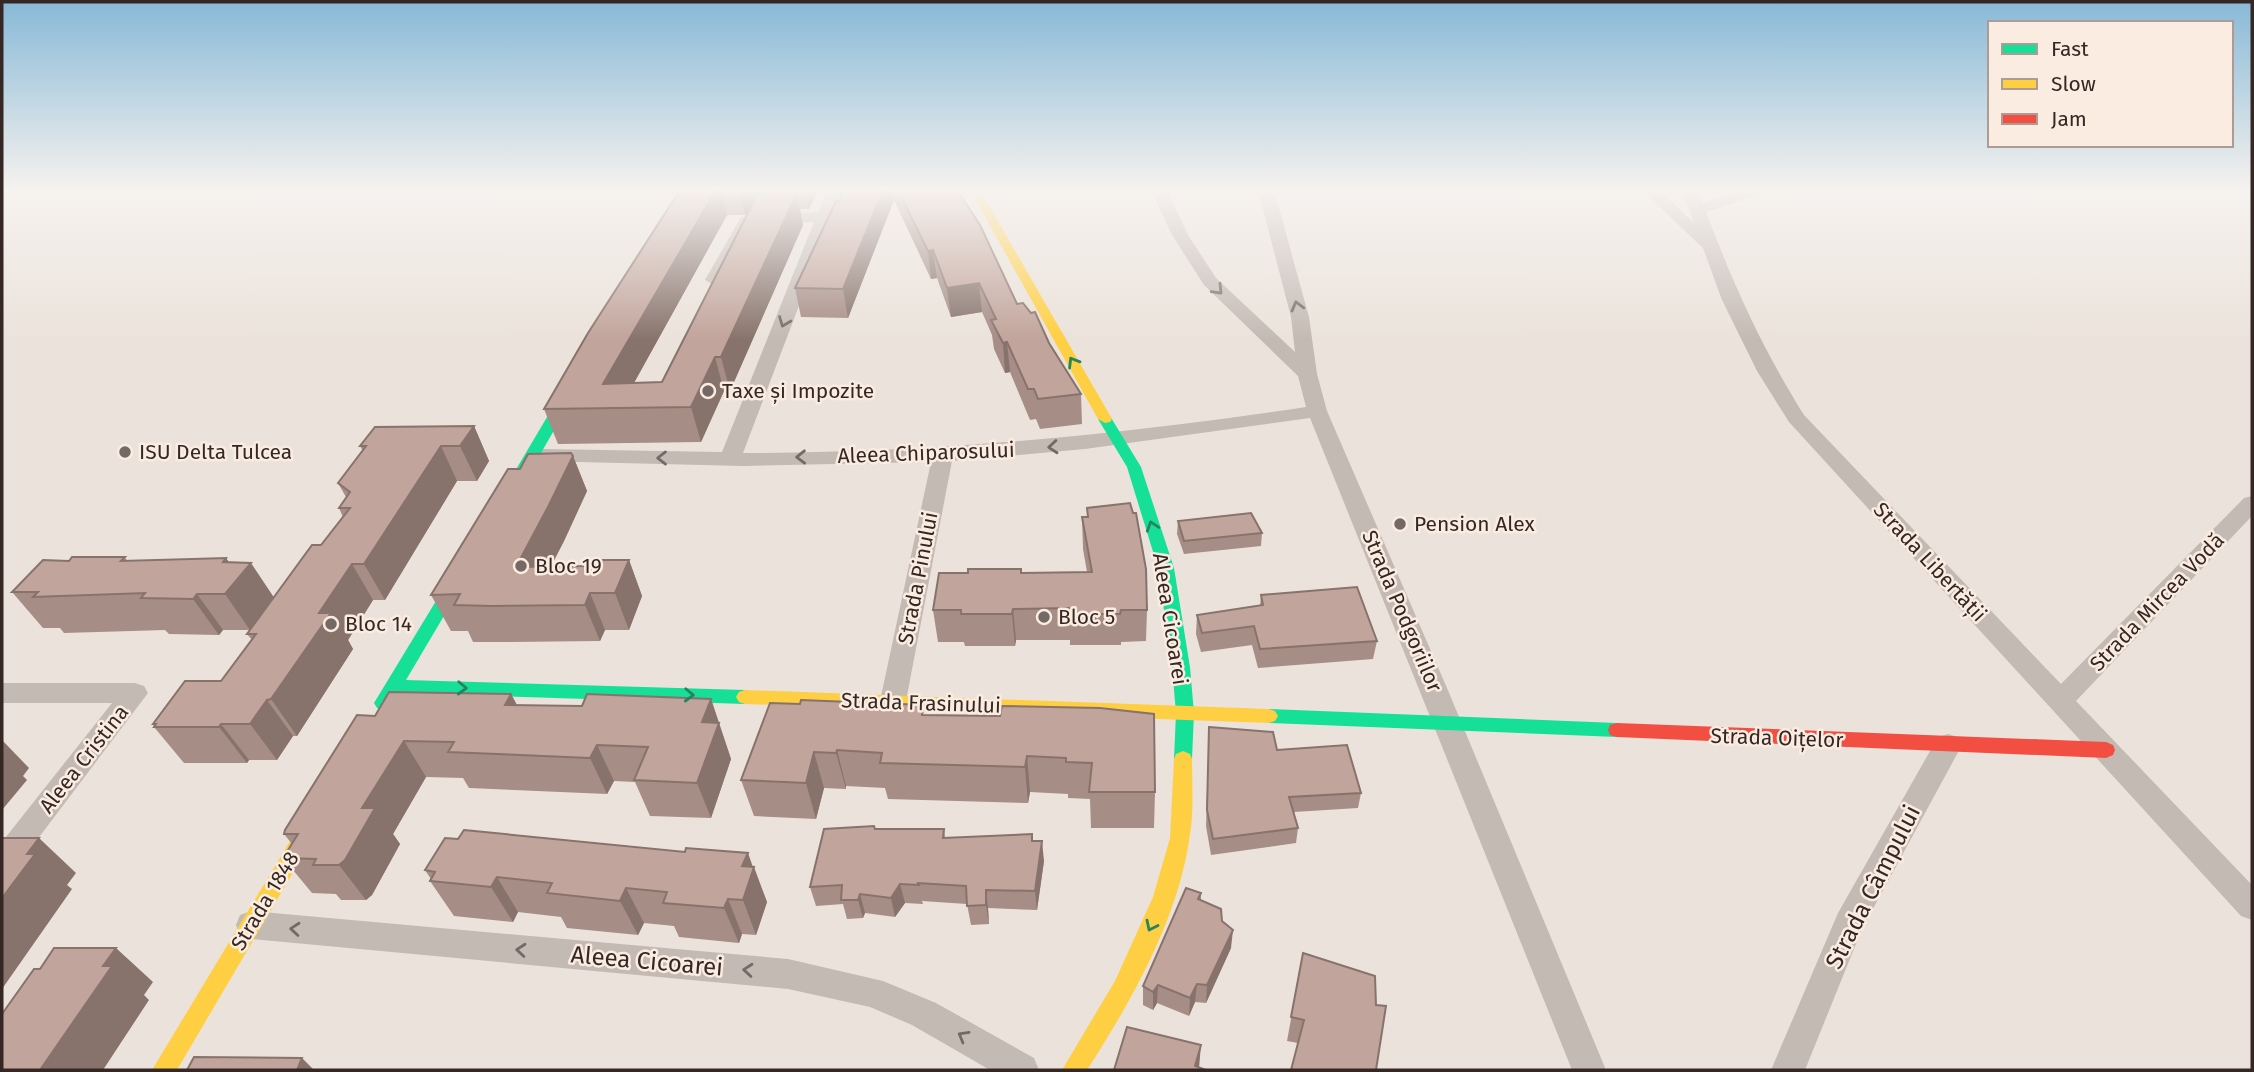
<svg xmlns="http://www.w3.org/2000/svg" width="2254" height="1072" font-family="'Fira Sans',sans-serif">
<rect width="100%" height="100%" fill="#ebe3db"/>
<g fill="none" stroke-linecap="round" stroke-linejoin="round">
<g fill="#c4bab4" fill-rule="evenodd">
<path d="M827 190H843L743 453C932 453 1118 435 1306 407L1298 376 1204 285 1172 235 1151 190H1167L1188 235 1216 278 1295 352 1291 317 1258 190H1274L1309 317 1317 374 1327 411 1447 688 1606 1070H1572L1310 418 1085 449 952 461 906 701 902 708 893 711 884 708 880 701 931 462 744 466 536 461 532 456 543 449 722 452 814 222 753 225 720 284 714 285 705 280 741 217 818 212Z"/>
<path d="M1642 190H1659L1694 223 1682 190H1698L1703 203 1743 190H1766L1764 193 1706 212C1734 286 1762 348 1804 415L2061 684 2244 498 2252 496V516L2076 701 2252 885V920L2241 916 1789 422 1757 371 1722 300 1703 248Z"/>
<path d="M2 683H135L144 686 148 693 12 873 2 877V842L112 703H2Z"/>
<path d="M1948 734 1958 737 1962 745 1862 929 1805 1070H1771L1838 913 1938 737Z"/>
<path d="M251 911 788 959 883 981 936 1003 1034 1058 1039 1070H990L912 1025 870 1007 788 989 251 939 240 935 236 925 240 915Z"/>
</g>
<g fill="#16e098" fill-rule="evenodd">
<path d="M573 381 580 385 518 493 510 498 505 496 502 493 566 385Z"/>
<path d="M1105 415 1110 416 1141 467 1174 568 1190 667 1194 713 1192 759 1190 764 1183 767 1176 764 1174 759 1176 713 1172 667 1158 568 1127 467 1098 419Z"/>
<path d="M462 566 470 572 406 680 745 690 751 692 754 697 751 702 745 704 398 693 389 708 383 710 377 708 374 703 456 568Z"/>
<path d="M1269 709 1617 723 1624 725 1626 730 1624 735 1617 737 1269 723 1263 721 1260 716 1263 711Z"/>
</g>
<g fill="#ffcf43" fill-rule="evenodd">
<path d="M970 190H980L1112 419 1110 422 1105 423 1098 419Z"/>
<path d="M745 690 1269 709 1275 711 1278 716 1275 721 1269 723 745 704 739 702 736 697 739 692Z"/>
<path d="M1183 751 1190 754 1192 759C1192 784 1194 810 1190 834 1179 918 1132 1000 1087 1070H1062L1115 981 1153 897 1170 838 1174 759 1176 754Z"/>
<path d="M311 816 318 818 321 824 318 830 177 1070H152L304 818Z"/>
</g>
<path fill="#f24e42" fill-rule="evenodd" d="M1617 723 2106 742 2113 745 2115 750 2113 755 2106 758 1617 737 1610 735 1608 730 1610 725Z"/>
</g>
<g fill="#a68d85" fill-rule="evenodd">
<path d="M680 190H818L809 209H800L803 225 730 391H724L701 442 558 444 544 409ZM748 214 662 382 634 383 727 215H745Z"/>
<path d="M843 190H957L1017 304 1049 343 1081 394 1082 424 1040 429 1036 419 1030 420 1010 372 1005 373 994 349 992 335 982 312 951 317 937 278 931 279 894 200 848 318 801 317 795 288 840 201Z"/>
<path d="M474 426 489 461 477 481H457L385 600H373L348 640 353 649 297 736H293L277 760H249L247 763H184L154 727 153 724 221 681 252 640 247 634 250 630H223L219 635 169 634 165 630 64 633 60 628H43L12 592 69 561 125 557 127 561 226 558 229 563 274 598 321 545 343 517 339 508 346 497 338 483 363 451 360 446Z"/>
<path d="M573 456 587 491 564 541 551 566H586L629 560 642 596 629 630H605L600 641 510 642H473L468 631H451L431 595 520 469Z"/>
<path d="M1087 508 1147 610 1146 641 1121 642V645H1070V640H1016L1015 646H965L964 642H938L933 610 968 573 1087 572 1083 549 1082 517H1087Z"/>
<path d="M1178 521 1262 533 1261 546 1184 554 1177 534Z"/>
<path d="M1261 595 1377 641 1373 659 1258 668 1252 645 1201 652 1196 634 1197 615 1260 606Z"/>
<path d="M511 694 517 705 582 706 711 699 731 759 711 818 650 816 635 782 614 781 607 794 469 788 463 778 426 777 393 834 400 844 372 895 366 900H341L336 894 312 893 283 858 292 844 284 834 375 716Z"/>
<path d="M770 703 926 715 1000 716 1155 792 1154 828H1091L1090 799 1068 798V794L1030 792 1028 803 888 799 885 788 846 786V789L824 788 816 819 754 816 741 780Z"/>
<path d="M1209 727 1361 793 1358 808 1294 812 1298 828 1296 843 1211 855 1206 826Z"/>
<path d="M875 829H944L945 838 1032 834 1033 841 1044 861 1037 910 988 908 989 924 971 925 967 904 922 901 923 904 905 903 895 917 865 913 863 918 847 919 843 904 816 906 810 887Z"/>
<path d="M753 867 767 902 756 935 742 934 739 943 679 937 674 926 644 923 638 935 567 928 561 917 518 912 513 922 454 916 430 881 431 879 425 870Z"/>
<path d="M1201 893V900L1222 921 1231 948 1206 1003 1195 1002 1189 1016 1157 1003 1153 1010 1143 1005V986Z"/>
<path d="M1303 953 1376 1070 1298 1043 1287 1041Z"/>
</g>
<g fill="#87736c">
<path d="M716 190H721L727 215 620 408 603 384Z"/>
<path d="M739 190H754L758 209 745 215Z"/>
<path d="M806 190H818L809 209Z"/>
<path d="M883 190H893L894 200 848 318 843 289Z"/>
<path d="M797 193 803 225 730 391 721 357Z"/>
<path d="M933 250 937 278 931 279 928 251Z"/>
<path d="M979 283 982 312 951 317 947 288Z"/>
<path d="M1007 342 1010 372 1005 373 1003 343Z"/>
<path d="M715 357 724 391 701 442 691 407Z"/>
<path d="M474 426 489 461 477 481 460 446Z"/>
<path d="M441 446 457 481 385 600 364 564Z"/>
<path d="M573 456 587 491 564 541 532 603 516 567Z"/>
<path d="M226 558 239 577 251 563 275 599 250 630 225 594 223 562Z"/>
<path d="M629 560 642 596 629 630 615 593Z"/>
<path d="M352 564 373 600 348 640 353 649 297 736 271 699 319 613Z"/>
<path d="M590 593 605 630 600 641 585 605Z"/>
<path d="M197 594 223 630 219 635 193 599Z"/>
<path d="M1013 609 1016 640 1015 646 1012 614Z"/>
<path d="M511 694 530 730 505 705Z"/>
<path d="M711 699 731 759 711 818 697 783 702 722Z"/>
<path d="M267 700 293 736 277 760 250 724Z"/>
<path d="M221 724 249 760 247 763 219 727Z"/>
<path d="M2 740 29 768 23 776 27 780 2 810Z"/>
<path d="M404 741 426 777 393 834 400 844 372 895 366 900 339 865 362 808Z"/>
<path d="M597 745 614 781 607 794 590 758Z"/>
<path d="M837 750 846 786V789L836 753Z"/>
<path d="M814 752 824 788 816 819 806 783Z"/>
<path d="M1027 756 1030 792 1028 803 1025 767Z"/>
<path d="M39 838 76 873 67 885 72 889 2 989V898L27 854Z"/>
<path d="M1042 841 1044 861 1037 910 1035 891Z"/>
<path d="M748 853 754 870V867L767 902 756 935 743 900 742 866Z"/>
<path d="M497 877 518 912 513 922 491 887Z"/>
<path d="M900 884 905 903 895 917 891 898Z"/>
<path d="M626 888 644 923 638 935 620 901Z"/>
<path d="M986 890 988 908 989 924 986 905Z"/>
<path d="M860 894 865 913 863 918 858 900Z"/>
<path d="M728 899 742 934 739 943 724 908Z"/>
<path d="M1233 930 1231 948 1206 1003 1207 985Z"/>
<path d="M116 948 153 982 144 995 149 1000 103 1070H40L103 966Z"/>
<path d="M1197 984 1195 1002 1189 1016 1190 998Z"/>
<path d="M1158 985 1157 1003 1153 1010V992Z"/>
<path d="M1201 1045 1199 1068 1195 1066Z"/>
<path d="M302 1058 314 1070H297Z"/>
</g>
<g fill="#c1a49b" stroke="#87736c" stroke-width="2">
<path d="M680 190H716L603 384 662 382 758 193H797L721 357H715L691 407 544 409 588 333Z"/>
<path d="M843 190H883L843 289 795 288 836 201H840Z"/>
<path d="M898 190H957L980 225 1017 304 1023 303 1031 313 1035 312 1049 343 1081 394 1038 399 1034 389H1028L1007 342 1003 343 991 320 996 319 979 283 947 288 933 250 928 251Z"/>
<path d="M474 426 460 446H441L364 564H352L319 613H331L271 699 267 700 250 724H221L219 727H154L156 724H153L185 681H221L256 634H247L312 545H321L350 508H339L350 492 338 483 366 446H360L375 427Z"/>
<path d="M571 453 573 456 549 505 516 567 586 566 589 560H629L615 593H590L585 605 492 606 454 605 460 594 431 595 508 469H520L528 454Z"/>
<path d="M1130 503 1133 513H1136L1146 569 1147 610H1121L1120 614H1069V608L1013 609 1012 614H961V610H933L939 573H968V569H1021V573L1092 572 1082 517H1088L1087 508Z"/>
<path d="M1251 513 1262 533 1184 541 1178 521Z"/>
<path d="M72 557H125L121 561 226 558 223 562 251 563 225 594H197L193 599 141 598 145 593 33 597 38 592H12L43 560 69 561Z"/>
<path d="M1357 587 1377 641 1260 649 1254 626 1202 633 1197 615 1263 605 1261 595Z"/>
<path d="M389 692 511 694 505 705 582 706 587 694 711 699 702 722 719 723 697 783 634 780 648 747 597 745 590 758 448 752 454 742 404 741 362 808H375L345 860 339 865H313L316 859 283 858 298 834H284L285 830 357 715 375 716Z"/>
<path d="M801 700 924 705 922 715 1000 716 1002 706 1100 708 1154 714 1155 792H1089L1092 763 1066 762V758L1027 756 1025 767 880 763 882 753 837 750 836 753 814 752 806 783 741 780 770 703 800 704Z"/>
<path d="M1209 727 1273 732 1277 750 1347 745 1361 793 1289 797 1298 828 1213 839 1207 810Z"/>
<path d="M874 826 875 829H944L943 838 1032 834V841H1042L1035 891 986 890V905L967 906 966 886 918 883 919 885 900 884 891 898 860 894 858 900H841L842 885 810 887 824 829Z"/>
<path d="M464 830 685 852 686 848 748 853 742 866 754 867 743 900 728 899 724 908 663 903 667 892 626 888 620 901 547 893 552 883 497 877 491 887 430 881 435 872 425 870 445 838 458 839Z"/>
<path d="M2 838H39L27 854H35L2 898Z"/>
<path d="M1186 888 1201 893 1198 899 1221 909 1222 921 1233 930 1207 985 1197 984 1190 998 1158 985 1153 992 1143 986Z"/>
<path d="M54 948H116L103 966H112L40 1070H2V1014L34 969H40Z"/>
<path d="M1303 953 1375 976 1376 1005 1386 1006 1376 1070H1291L1304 1020 1291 1017Z"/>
<path d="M1127 1027 1201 1045 1195 1066 1206 1070H1114Z"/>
<path d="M194 1057 302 1058 297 1070H187Z"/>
</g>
<defs><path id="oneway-chevron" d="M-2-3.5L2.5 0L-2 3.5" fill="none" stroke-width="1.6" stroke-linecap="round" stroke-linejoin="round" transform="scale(1.75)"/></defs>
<g stroke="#756965">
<use href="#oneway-chevron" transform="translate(1218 290) rotate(46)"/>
<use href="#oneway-chevron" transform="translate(1297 306) rotate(-105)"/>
<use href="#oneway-chevron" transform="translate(784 322) rotate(111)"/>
<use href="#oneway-chevron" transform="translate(1053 447) rotate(175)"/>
<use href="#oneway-chevron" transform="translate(801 457) rotate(179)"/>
<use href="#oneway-chevron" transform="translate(662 458) rotate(-180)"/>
<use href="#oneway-chevron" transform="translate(295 929) rotate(-175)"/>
<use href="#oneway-chevron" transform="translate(521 950) rotate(-175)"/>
<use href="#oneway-chevron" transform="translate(748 970) rotate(-175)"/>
<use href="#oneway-chevron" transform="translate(963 1036) rotate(-150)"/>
</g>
<g stroke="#25845e">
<use href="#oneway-chevron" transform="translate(1073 362) rotate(-121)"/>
<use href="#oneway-chevron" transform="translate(1152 526) rotate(-108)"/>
<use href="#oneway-chevron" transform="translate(462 688) rotate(2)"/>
<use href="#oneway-chevron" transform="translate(689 695) rotate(2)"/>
<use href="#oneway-chevron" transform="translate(1151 926) rotate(116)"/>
</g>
<linearGradient id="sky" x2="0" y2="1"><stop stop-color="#87b9d7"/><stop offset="0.56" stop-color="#f6f2ef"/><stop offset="1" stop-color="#f6f2ef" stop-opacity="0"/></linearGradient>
<rect width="2254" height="340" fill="url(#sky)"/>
<g fill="#746964" stroke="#faece0" stroke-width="2.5">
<circle cx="708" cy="391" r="7"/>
<circle cx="125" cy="452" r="7"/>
<circle cx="1400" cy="524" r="7"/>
<circle cx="521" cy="566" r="7"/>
<circle cx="1044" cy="617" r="7"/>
<circle cx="331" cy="624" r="7"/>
</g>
<g text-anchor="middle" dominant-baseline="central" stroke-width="5" stroke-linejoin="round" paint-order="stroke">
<g font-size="21" fill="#342724" stroke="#faece0" text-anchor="start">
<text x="722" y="391">Taxe și Impozite</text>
<text x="139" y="452">ISU Delta Tulcea</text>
<text x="1414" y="524">Pension Alex</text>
<text x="535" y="566">Bloc 19</text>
<text x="1058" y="617">Bloc 5</text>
<text x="345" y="624">Bloc 14</text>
</g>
<g font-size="21" fill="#342724" stroke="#faece0">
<text transform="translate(926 453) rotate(-2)">Aleea Chiparosului</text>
<text transform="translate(1930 562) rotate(47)">Strada Libertății</text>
<text transform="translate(918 578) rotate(-79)">Strada Pinului</text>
<text transform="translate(2157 602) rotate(-46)">Strada Mircea Vodă</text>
<text transform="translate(1402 611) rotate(67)">Strada Podgoriilor</text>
<text transform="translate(1170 619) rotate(81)">Aleea Cicoarei</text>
<text transform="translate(921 703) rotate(2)">Strada Frasinului</text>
<text transform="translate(1777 738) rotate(2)">Strada Oițelor</text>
<text transform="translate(84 759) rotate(-52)">Aleea Cristina</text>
<text transform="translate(265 901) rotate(-59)">Strada 1848</text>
</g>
<g font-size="24" fill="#342724" stroke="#faece0">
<text transform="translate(1873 887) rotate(-63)">Strada Câmpului</text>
<text transform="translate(647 961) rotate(5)">Aleea Cicoarei</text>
</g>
</g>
<rect width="2254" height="1072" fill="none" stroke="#342724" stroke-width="7"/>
<rect x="1988" y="21" width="245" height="126" fill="#faece0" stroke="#ab9d95" stroke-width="2"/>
<rect x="2002" y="44" width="35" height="10" fill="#16e098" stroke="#ab9d95" stroke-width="2"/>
<text x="2051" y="56" font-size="21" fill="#342724">Fast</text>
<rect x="2002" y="79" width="35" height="10" fill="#ffcf43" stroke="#ab9d95" stroke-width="2"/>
<text x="2051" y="91" font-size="21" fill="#342724">Slow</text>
<rect x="2002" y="114" width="35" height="10" fill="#f24e42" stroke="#ab9d95" stroke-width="2"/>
<text x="2051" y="126" font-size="21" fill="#342724">Jam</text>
</svg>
